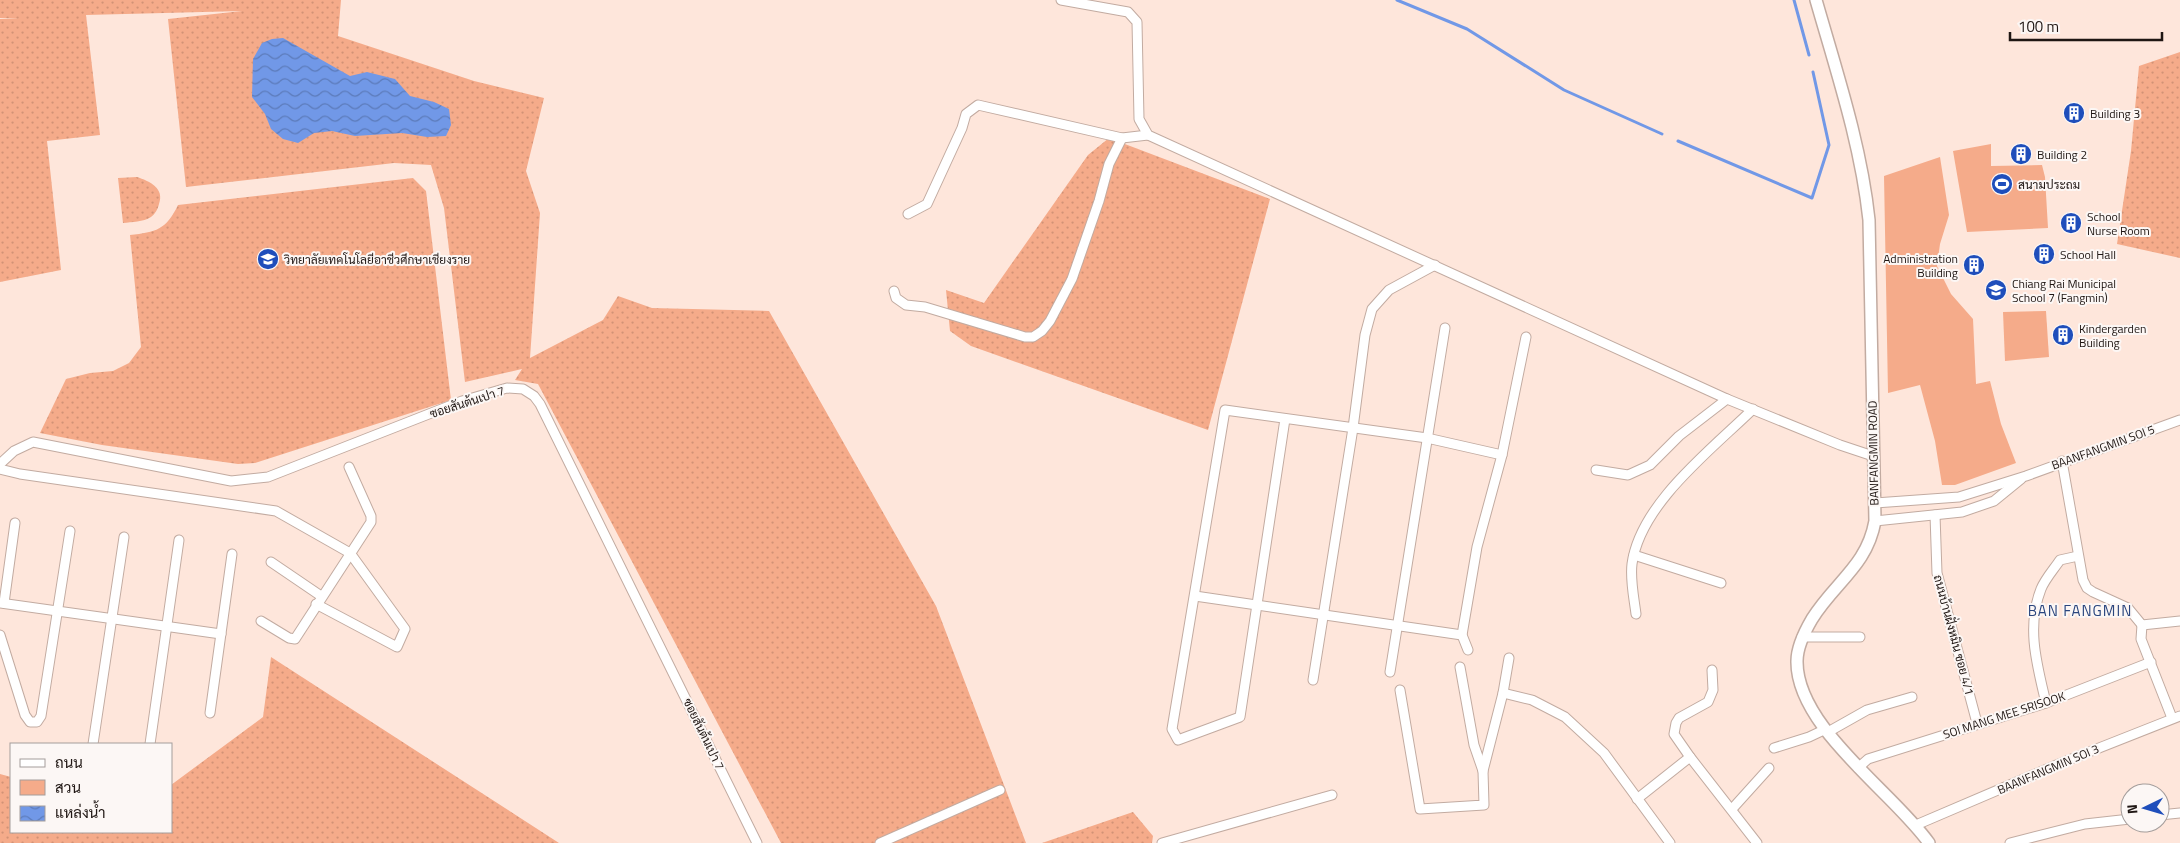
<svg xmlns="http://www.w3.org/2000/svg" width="2180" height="843" font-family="'Titillium Web',Sarabun,sans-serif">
<defs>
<pattern id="grass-dots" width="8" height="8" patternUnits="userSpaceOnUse" patternTransform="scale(1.25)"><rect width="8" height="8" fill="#f5ab8a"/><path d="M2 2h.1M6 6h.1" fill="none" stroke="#d29276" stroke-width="1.8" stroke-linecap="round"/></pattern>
<pattern id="water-waves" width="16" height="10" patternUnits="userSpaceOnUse" patternTransform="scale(1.25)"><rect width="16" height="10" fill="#7198e7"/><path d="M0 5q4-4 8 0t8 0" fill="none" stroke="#5c7bba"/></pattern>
</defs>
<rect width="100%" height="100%" fill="#fee6db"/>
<g fill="url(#grass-dots)">
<path d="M0 0H341L338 36 474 81 544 98 526 171 540 213 530 358 603 320 618 296 652 308 769 311 936 606 1026 843H781L538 384 515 380 522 369 465 382 444 208 431 165 394 163 186 187 168 19 242 11 86 15 100 135 47 141 61 270 0 282V19L19 18H0Z"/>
<path d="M2180 52V258L2117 244 2131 151 2139 66Z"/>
<path d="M1109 138 1270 199 1208 430 971 346 950 331 946 290 984 303 1088 155Z"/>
<path d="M137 177C149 181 165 188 159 204 158 209 155 214 151 217 143 222 132 222 123 223L118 178Z"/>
<path d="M413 178 426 191 451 400 255 463 238 464 102 445 40 433 66 379 90 373 113 371 129 363 141 347 130 235C156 232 166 230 178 205Z"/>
<path d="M271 657 559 843H0V774L11 777V832H171V785L263 717Z"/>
<path d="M1133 812 1153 836 1152 843H1042Z"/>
</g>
<g fill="#f5ab8a">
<path d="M1991 144V166L2042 165 2045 177 2048 228 1967 232 1953 151Z"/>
<path d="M1940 157 1949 215 1940 244 1937 266 1951 294 1973 319 1976 384 1990 381 2001 424 2016 463 1955 485H1942L1935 441 1920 385 1888 393 1884 176Z"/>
<path d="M2046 311 2049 357 2005 361 2003 312Z"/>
</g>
<path fill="url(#water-waves)" d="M283 38 350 76 367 72 395 79 410 96 434 102 449 109 451 125 446 136 427 137 402 133 355 136 332 131 314 133 298 143 283 139 271 129 265 114 252 97 253 59 262 43 272 39Z"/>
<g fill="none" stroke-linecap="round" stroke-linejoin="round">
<g stroke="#7198e7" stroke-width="3">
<path d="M1397 0 1467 29 1564 90 1662 134"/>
<path d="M1794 0 1809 55"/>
<path d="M1678 141 1812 198 1829 145 1813 72"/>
</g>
<g stroke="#c2aba1" stroke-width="11">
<g id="street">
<path d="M1061 0 1128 12 1137 22 1139 119 1148 135 1727 399 1840 445 1873 456"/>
<path d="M908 214 927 204 962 128 966 114 978 105 1122 138 1148 135"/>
<path d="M894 291 896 298 906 305 925 307 1025 337H1033L1042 331 1050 321 1072 279 1099 201 1109 164 1122 138"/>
<path d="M1285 419 1240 717 1178 740 1172 729 1225 410 1427 438 1502 455"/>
<path d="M2062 461 2083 580 2087 588 2093 592 2128 608 2142 625 2180 621"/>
<path d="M0 464 14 451 33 442 231 481 268 477 462 401 507 388 523 389 534 396 540 404 757 843"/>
<path d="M0 469 20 474 276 511 350 553 405 629 397 647 316 604"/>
<path d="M1596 470 1628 475 1650 465 1679 436 1727 399"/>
<path d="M1875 503 1959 497 2026 476 2180 420"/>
<path d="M1935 515 1937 573 1977 723"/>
<path d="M1875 521 1962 512 1994 501 2021 479"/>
<path d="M1634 555 1721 583"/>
<path d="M271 562 321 596"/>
<path d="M1195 596 1462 635"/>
<path d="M0 603 221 634"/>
<path d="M4 603 15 523"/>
<path d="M1636 614C1634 598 1630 580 1632 564 1640 504 1711 450 1753 409"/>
<path d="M261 621 289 638 295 639 371 522V516L349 467"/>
<path d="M2142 625 2141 639 2172 718"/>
<path d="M0 635 25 715 30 722H37L41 716 70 531"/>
<path d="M1802 637H1860"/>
<path d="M1468 650 1462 635 1477 547 1502 455 1526 337"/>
<path d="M1460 667 1474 745 1483 771"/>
<path d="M1712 670 1713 690 1708 702 1679 718 1676 723 1674 734 1690 757 1757 843"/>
<path d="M1390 672 1445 328"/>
<path d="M1313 680 1353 428 1365 335 1372 309 1389 290 1435 265"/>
<path d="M1400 690 1420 809 1484 805 1483 771 1503 693 1509 658"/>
<path d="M1503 693 1532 700 1565 717 1604 753 1670 843"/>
<path d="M2046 703C2037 665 2026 627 2041 589 2045 579 2054 569 2060 560L2078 556"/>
<path d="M210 713 232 554"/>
<path d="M1828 732 1867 710 1912 697"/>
<path d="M93 744 124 537"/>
<path d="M150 744 179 540"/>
<path d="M1774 748 1809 737 1826 729"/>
<path d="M1858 768 1868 759 2046 703 2151 662"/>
<path d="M1637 799 1690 757"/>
<path d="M1732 809 1769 768"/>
<path d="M2160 815 2180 813"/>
<path d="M1916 825 2061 763 2180 716"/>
<path d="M880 843 1000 790"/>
<path d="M1162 843 1332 795"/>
<path d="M2010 843 2085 824 2130 819"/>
</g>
</g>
<g stroke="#c2aba1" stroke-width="14">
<path id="secondary" d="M1816 0C1837 73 1861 145 1869 220L1875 521C1867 566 1835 582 1812 619 1805 631 1797 646 1797 661 1796 727 1894 793 1929 843"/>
</g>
<use href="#street" stroke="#fff" stroke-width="9"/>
<use href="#secondary" stroke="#fff" stroke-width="11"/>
</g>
<defs>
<g id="building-disc" transform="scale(1.125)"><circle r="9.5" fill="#1f4ebb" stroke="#fcf7f5"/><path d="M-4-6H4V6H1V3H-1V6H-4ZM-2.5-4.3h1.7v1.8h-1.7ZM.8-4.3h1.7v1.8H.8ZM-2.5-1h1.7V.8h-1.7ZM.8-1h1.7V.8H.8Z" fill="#fff"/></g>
<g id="stadium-disc" transform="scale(1.125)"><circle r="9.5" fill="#1f4ebb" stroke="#fcf7f5"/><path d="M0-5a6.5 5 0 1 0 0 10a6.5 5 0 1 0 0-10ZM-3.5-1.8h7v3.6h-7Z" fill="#fff"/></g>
<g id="university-disc" transform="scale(1.125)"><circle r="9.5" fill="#1f4ebb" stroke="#fcf7f5"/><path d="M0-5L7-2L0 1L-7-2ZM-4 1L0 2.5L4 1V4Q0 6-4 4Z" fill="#fff"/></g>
<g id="school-disc" transform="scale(1.125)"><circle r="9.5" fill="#1f4ebb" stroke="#fcf7f5"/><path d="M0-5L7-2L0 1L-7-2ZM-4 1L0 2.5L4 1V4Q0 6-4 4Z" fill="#fff"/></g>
</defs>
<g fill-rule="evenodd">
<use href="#building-disc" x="2074" y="113"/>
<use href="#building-disc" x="2021" y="154"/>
<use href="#stadium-disc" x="2002" y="184"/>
<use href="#building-disc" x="2071" y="223"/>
<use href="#building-disc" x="2044" y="254"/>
<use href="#university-disc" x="268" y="259"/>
<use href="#building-disc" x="1974" y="265"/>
<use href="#school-disc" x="1996" y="290"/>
<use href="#building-disc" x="2063" y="335"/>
</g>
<g text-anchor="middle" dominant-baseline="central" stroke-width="4" stroke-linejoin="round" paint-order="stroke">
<g font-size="12" fill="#1f1613" stroke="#fcf7f5" text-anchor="start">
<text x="2090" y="113">Building 3</text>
<text x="2037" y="154">Building 2</text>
<text x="2018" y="184">สนามประถม</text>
<text x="2087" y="216">School<tspan x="2087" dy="14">Nurse Room</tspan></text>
<text x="2060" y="254">School Hall</text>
<text x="1958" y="258" text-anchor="end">Administration<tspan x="1958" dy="14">Building</tspan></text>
<text x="284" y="259">วิทยาลัยเทคโนโลยีอาชีวศึกษาเชียงราย</text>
<text x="2012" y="283">Chiang Rai Municipal<tspan x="2012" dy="14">School 7 (Fangmin)</tspan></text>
<text x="2079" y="328">Kindergarden<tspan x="2079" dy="14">Building</tspan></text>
</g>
<g font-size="12" fill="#1f1613" stroke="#fcf7f5">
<text transform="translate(467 402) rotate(-18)">ซอยสันต้นเปา 7</text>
<text transform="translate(2103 447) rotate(-20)">BAANFANGMIN SOI 5</text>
<text transform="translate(1873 453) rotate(-91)">BANFANGMIN ROAD</text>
<text transform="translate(1954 635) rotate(75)">ถนนบ้านฝั่งหมิน ซอย 4/1</text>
<text transform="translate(2004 715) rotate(-18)">SOI MANG MEE SRISOOK</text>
<text transform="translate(704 734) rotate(64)">ซอยสันต้นเปา 7</text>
<text transform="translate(2048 769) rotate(-23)">BAANFANGMIN SOI 3</text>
</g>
<g font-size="15" letter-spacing="1" fill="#2b467e" stroke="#fcf7f5">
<text x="2080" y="610">BAN FANGMIN</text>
</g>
</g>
<rect x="10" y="743" width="162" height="90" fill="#fcf7f5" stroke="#a49d9b"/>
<rect x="20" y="759" width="25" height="8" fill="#ffffff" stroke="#a49d9b"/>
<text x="55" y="768" font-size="15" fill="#1f1613">ถนน</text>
<rect x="20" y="780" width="25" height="15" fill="#f5ab8a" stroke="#a49d9b"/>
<text x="55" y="793" font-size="15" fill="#1f1613">สวน</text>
<rect x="20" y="806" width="25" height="15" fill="url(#water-waves)" stroke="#a49d9b"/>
<text x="55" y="818" font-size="15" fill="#1f1613">แหล่งน้ำ</text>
<g transform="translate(2145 808) rotate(265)"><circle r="24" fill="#fcf7f5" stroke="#a49d9b"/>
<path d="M0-4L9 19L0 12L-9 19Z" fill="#1f4ebb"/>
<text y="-8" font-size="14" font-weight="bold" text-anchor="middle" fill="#1f1613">N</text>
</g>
<path d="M2010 32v8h152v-8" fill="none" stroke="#1f1613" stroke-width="2.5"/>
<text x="2018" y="32" font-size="15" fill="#1f1613" stroke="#fcf7f5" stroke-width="4" paint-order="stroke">100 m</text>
</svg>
